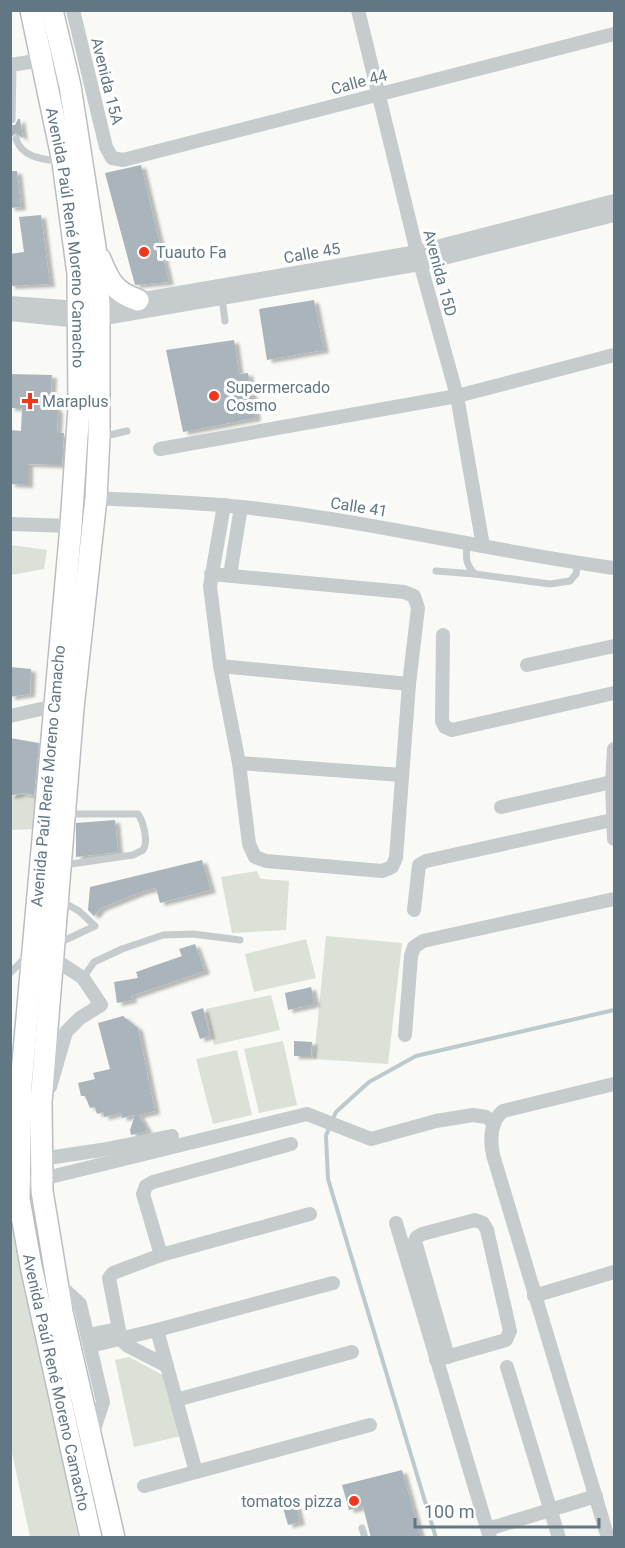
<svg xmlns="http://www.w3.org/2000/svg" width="625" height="1548" font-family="Roboto,sans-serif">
<defs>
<filter id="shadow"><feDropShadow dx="5" dy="3" stdDeviation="1.5" flood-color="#0004"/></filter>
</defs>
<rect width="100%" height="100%" fill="#f9f9f6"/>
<g fill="#dbe1d6">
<path d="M11 545 47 550 44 569 11 575Z"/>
<path d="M20 795 39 797 37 829 12 830 10 797Z"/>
<path d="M257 871 260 878 263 879 289 881 286 930 232 933 221 877Z"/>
<path d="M326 936 402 943 388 1064 314 1059Z"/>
<path d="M306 939 316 978 254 992 245 954Z"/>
<path d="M271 995 280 1030 214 1045 206 1009Z"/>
<path d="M283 1041 297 1105 259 1113 244 1049Z"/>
<path d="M237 1050 252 1115 213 1124 196 1059Z"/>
<path d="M10 1213H13L78 1537H30L11 1448Z"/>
<path d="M129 1357 163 1375 181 1436 134 1447 115 1360Z"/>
</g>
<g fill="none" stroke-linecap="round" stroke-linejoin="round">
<g stroke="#bbcacd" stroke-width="4">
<path d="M332 1121 336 1112 369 1082 416 1056 614 1010"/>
<path d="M329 1128 326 1136 328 1179 436 1538"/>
</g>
</g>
<g fill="#aab5bb" filter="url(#shadow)">
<path d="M18 119H20L23 138 16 133 10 138V125H15Z"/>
<path d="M141 165 169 282 135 285 105 173Z"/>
<path d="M10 171H17L21 207 10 208Z"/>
<path d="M41 215 50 284 10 286V254L24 252 19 217Z"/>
<path d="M314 300 324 350 267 360 259 309Z"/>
<path d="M234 340 239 374 248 373 256 418 183 432 166 350Z"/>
<path d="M10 374 52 375 51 394 59 395 58 401 55 406 58 411 57 433H64L62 465 28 464V485L10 484V430L21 431 22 408H10Z"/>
<path d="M10 667 31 669 30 694 10 697Z"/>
<path d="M10 738 39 743 34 795 22 793 10 796Z"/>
<path d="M115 820 118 852 76 857V823Z"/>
<path d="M202 860 211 890 160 903 156 888 141 892 101 908 94 916 88 910 90 887Z"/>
<path d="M195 944 205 971 131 996 132 1000 117 1003 114 982 138 978 136 972 182 956 179 949Z"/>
<path d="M311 987 315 1004 288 1010 285 993Z"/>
<path d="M203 1008 210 1036 200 1039 191 1012Z"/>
<path d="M123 1016 138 1028 155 1111 139 1115 148 1131 131 1135 130 1130 135 1115 122 1118 121 1113 104 1117 103 1112 97 1114 95 1107 90 1108 85 1096H81L78 1083 95 1079 93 1073 110 1069 98 1023Z"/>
<path d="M294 1041 312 1042 311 1056H294Z"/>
<path d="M402 1470 421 1538H371L363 1507 349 1510 342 1485Z"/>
<path d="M294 1497 300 1522 288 1525 281 1501Z"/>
</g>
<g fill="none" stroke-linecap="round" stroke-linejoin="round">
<g stroke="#b9bec1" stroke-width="24">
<g id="primary">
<path id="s1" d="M31 10 63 162 78 274 79 407 71 526 21 1085 19 1199 31 1266 91 1538"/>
<path d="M52 10 70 86 95 247 99 306V437L96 498 73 708 41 1102 42 1191 62 1312 114 1538"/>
<path d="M100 259C109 281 114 292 138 300"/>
</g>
</g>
<g stroke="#c6cbce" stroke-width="7">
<path d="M12 120 13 65"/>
<path d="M16 139C22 157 41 159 58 161"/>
<path d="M222 298 225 321"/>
<path d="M61 406 77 408"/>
<path d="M101 437 127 431"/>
<path d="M467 544C466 557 465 564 475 574"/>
<path d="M436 571 475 574 550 584 570 581 576 574 578 563"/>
<path d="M64 865 133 855C135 854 141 851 143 850 149 842 143 821 138 814H67"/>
<path d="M59 943 95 926 79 911 61 901"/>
<path d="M10 973 27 956"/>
<path d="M83 978 94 962 122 949 163 935 193 934 240 940"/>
<path d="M362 1528 365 1538"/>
</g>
<g stroke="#c6cbce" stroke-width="14">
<path d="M73 10 106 147 112 158 123 160 614 34"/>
<path d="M358 10 417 252 457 396 483 546"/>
<path d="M10 65 43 60"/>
<path d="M10 303 79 308 138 300 417 252 614 201"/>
<path d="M10 314 79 321 99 319 420 264 614 215"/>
<path d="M160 449 457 396 614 355"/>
<path d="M96 498C150 501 205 502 259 509 379 523 496 552 614 568"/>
<path d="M10 524 71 526"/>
<path d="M211 574 404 592 414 596 418 608 409 684 396 858 392 867 382 871 266 861 255 857 249 844 239 763 220 666 210 586 224 505"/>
<path d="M230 575 241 507"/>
<path d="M443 635 442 721 445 727 452 730 614 693"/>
<path d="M527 665 614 646"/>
<path d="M220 666 409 684"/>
<path d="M10 716 54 706 61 707"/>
<path d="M614 749 612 782 614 839"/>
<path d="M239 763 401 775"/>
<path d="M501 807 612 782"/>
<path d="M414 910 419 865 426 861 612 820"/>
<path d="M405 1035 411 956 414 947 423 941 614 899"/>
<path d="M50 1087 66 1032 80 1018 101 1005 83 978 54 959"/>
<path d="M41 1159 101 1150 172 1136"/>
<path d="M34 1181 307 1114 371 1139 436 1121 473 1115 486 1117 494 1123"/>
<path d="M396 1223 490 1538"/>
<path d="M161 1255 143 1194 146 1186 153 1182 291 1144"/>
<path d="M57 1283 80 1304 103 1402 92 1435"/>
<path d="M534 1296 614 1272"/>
<path d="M157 1330 196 1472"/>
<path d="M88 1335 118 1329"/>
<path d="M90 1346 157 1330 333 1283"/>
<path d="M436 1360 506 1340 510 1331 487 1230 483 1223 475 1220 422 1234 417 1237 415 1241 448 1357"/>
<path d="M167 1366 128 1346 121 1340 109 1278 113 1273 161 1255 310 1214"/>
<path d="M507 1367 559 1538"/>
<path d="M176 1400 352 1352"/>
<path d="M144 1486 370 1425"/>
<path d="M488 1529 596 1496"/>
<path d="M608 1538 493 1155C490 1140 490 1122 503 1111L614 1084"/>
</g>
<use href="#primary" stroke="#fff" stroke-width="21"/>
</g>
<g fill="#f4371b" stroke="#fff" stroke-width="2">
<circle cx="144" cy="252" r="6"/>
<circle cx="214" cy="396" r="6"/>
<path d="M27 392h6v6h6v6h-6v6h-6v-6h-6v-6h6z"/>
<circle cx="354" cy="1501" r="6"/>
</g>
<g text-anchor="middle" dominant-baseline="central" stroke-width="6" stroke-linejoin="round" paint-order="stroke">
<g font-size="16" fill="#617884" stroke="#fff">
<text transform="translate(107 81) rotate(76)">Avenida 15A</text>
<text transform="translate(359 82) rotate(-15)">Calle 44</text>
<text stroke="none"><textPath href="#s1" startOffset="231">Avenida Paúl René Moreno Camacho</textPath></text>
<text transform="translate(312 253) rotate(-10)">Calle 45</text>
<text transform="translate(440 273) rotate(75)">Avenida 15D</text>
<text transform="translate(359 507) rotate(9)">Calle 41</text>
<text transform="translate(48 776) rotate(-85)">Avenida Paúl René Moreno Camacho</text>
<text stroke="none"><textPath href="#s1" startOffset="1383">Avenida Paúl René Moreno Camacho</textPath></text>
</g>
<g font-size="16" fill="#617884" stroke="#fff" text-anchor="start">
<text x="156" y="252">Tuauto Fa</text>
<text x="226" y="387">Supermercado<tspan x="226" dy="18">Cosmo</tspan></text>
<text x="42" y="401">Maraplus</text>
<text x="342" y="1501" text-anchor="end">tomatos pizza</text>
</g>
</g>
<rect width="625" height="1548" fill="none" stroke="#617884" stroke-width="24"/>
<path d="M415 1518v9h184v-9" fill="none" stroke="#617884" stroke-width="3"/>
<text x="424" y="1518" font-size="18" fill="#617884" stroke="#ffffff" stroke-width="4.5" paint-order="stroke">100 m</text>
</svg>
